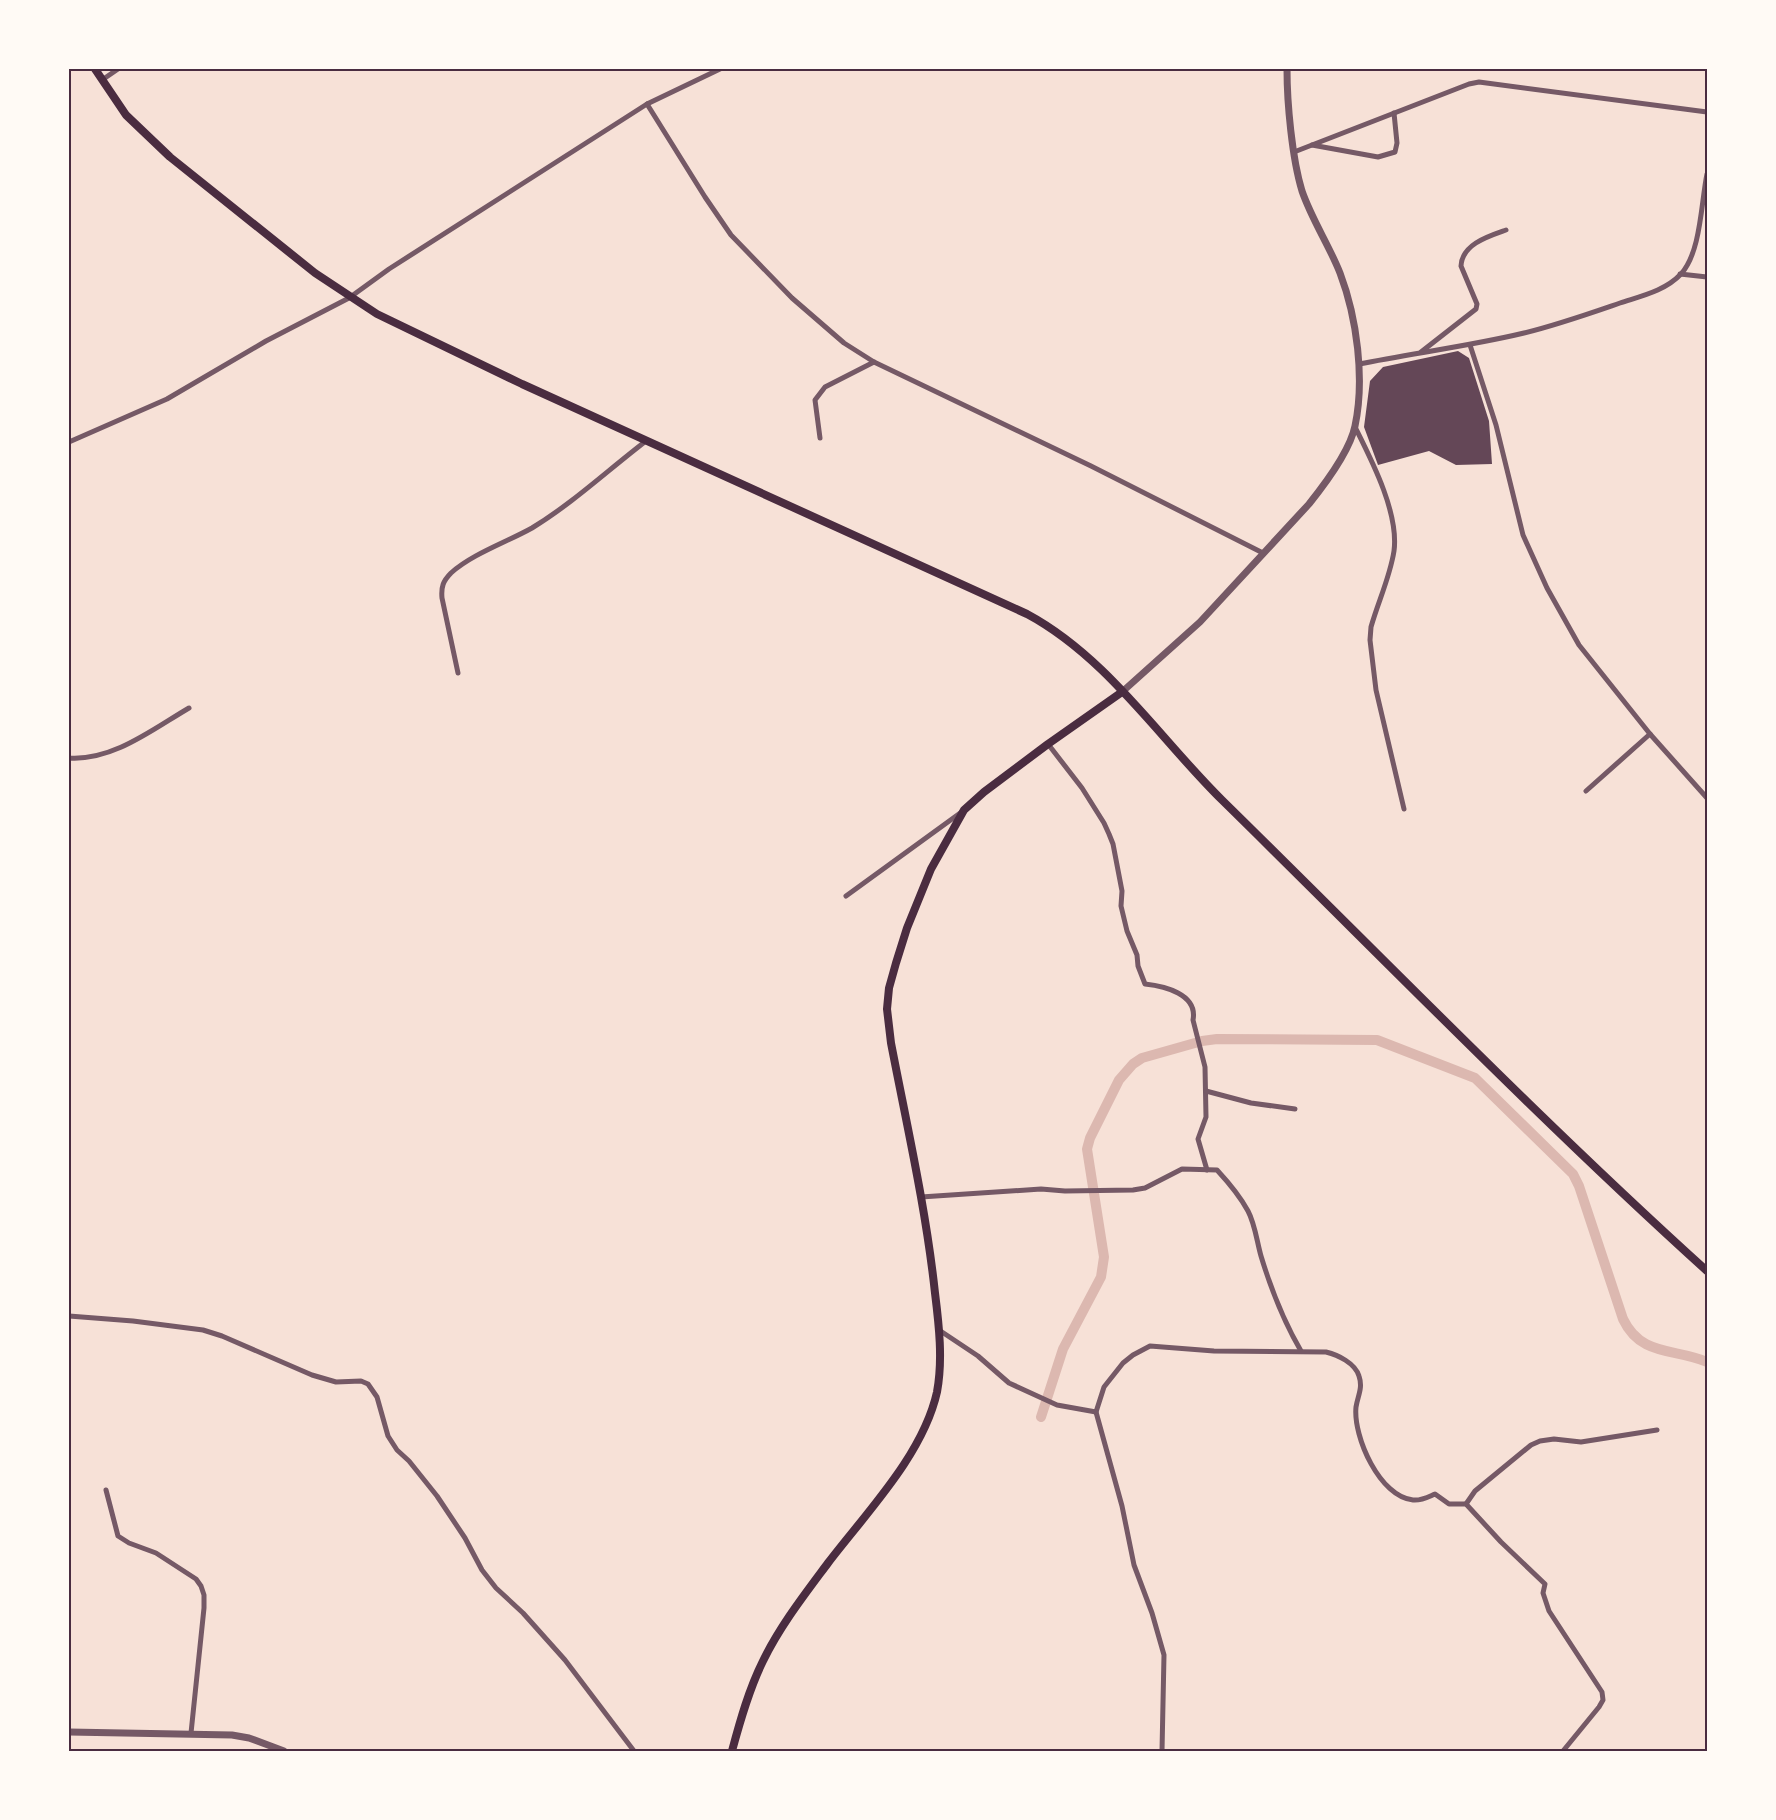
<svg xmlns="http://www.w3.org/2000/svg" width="1776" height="1820" font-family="Helvetica,sans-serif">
<rect width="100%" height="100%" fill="#f7e1d7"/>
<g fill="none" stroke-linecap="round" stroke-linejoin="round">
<path stroke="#dcb8b0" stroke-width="10" d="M1041 1417 1063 1349 1101 1277 1104 1257 1087 1149 1090 1138 1119 1080 1133 1064 1142 1058 1202 1041 1217 1039 1377 1040 1475 1078 1573 1174 1579 1186 1623 1319C1641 1357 1675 1348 1707 1362"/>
</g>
<path fill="#644757" d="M1458 351 1469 358 1489 421 1492 464 1456 465 1429 451 1378 465 1364 427 1370 381 1383 367Z"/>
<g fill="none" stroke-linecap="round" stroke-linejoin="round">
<g stroke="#755966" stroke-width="5">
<path d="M102 80 118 69"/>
<path d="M647 104 705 197 731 235 792 298 844 343 874 362 1091 466 1263 553"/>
<path d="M1312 145 1378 157 1395 152 1397 143 1394 113"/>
<path d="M1294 152 1469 84 1479 82 1707 112"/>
<path d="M1680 274 1707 277"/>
<path d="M1470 345 1496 425 1523 535 1547 588 1579 645 1650 734 1707 798"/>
<path d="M1421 352 1476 309 1477 304 1461 266C1462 244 1489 236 1506 230"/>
<path d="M1359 364C1414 353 1470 346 1524 333 1557 325 1588 314 1620 303 1641 296 1665 291 1681 274 1701 252 1701 203 1707 174"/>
<path d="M1355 427C1372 461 1399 513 1394 551 1390 577 1378 602 1371 627L1370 640 1376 690 1404 809"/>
<path d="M820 438 815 400 825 387 874 362"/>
<path d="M69 442 167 399 266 341 349 298 389 269 647 104 720 69"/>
<path d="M458 673 442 598C441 587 443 581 451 573 472 554 507 542 532 528 573 503 608 470 646 441"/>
<path d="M1048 744 1082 788 1104 823 1109 834 1113 844 1122 891 1121 906 1127 931 1137 955 1138 966 1145 984C1164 986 1198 994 1193 1020L1205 1067 1206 1117 1198 1139 1207 1170"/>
<path d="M69 758C113 761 153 729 189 708"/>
<path d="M1586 791 1650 734"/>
<path d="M846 896 963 811"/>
<path d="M1206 1091 1251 1103 1295 1109"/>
<path d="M921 1197 1041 1189 1065 1191 1133 1190 1145 1188 1182 1169 1217 1170C1229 1183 1240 1196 1248 1211 1255 1224 1257 1242 1261 1256 1271 1289 1284 1322 1301 1351"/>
<path d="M69 1316 133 1321 203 1330 222 1336 312 1375 336 1382 361 1381 368 1384 377 1397 388 1436 397 1450 409 1461 437 1496 465 1538 482 1570 496 1588 523 1613 565 1660 634 1751"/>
<path d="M939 1330 978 1356 1009 1383 1057 1405 1096 1412 1104 1387 1123 1363 1133 1355 1150 1346 1214 1351 1326 1352C1338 1355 1355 1363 1359 1376 1363 1388 1358 1395 1356 1407 1353 1437 1380 1497 1413 1500 1421 1501 1428 1497 1435 1494L1449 1504H1466L1501 1542 1545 1584 1543 1593 1549 1611 1602 1692 1603 1700 1599 1707 1563 1751"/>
<path d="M1096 1412 1122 1506 1134 1565 1152 1613 1164 1655 1162 1751"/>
<path d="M106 1490 118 1536 129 1543 156 1553 196 1579 201 1586 204 1595V1608L191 1733"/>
<path d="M1466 1504 1475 1491 1531 1445 1540 1441 1554 1439 1581 1442 1657 1430"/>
</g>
<g stroke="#755966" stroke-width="7">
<path d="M1122 692 1200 622 1309 504C1325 484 1350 451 1355 426 1365 379 1357 318 1340 273 1329 245 1312 220 1302 191 1292 158 1287 103 1287 69"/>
<path d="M69 1732 232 1735 249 1738 284 1751"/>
</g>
<g stroke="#4a2c40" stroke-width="8">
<path d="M95 69 126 115 170 157 315 273 377 314 522 384 1027 614C1107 657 1159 738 1222 800 1383 958 1540 1120 1707 1271"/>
<path d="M732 1751C740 1721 749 1689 763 1661 780 1626 805 1594 828 1563 866 1513 923 1455 937 1392 943 1360 939 1325 935 1293 926 1209 907 1126 891 1043L887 1009 889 988 896 963 907 928 931 869 964 810 984 792 1048 744 1122 692"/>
</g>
</g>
<rect width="1776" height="1820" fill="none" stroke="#fffaf5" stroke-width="141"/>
<rect x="70" y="70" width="1636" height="1680" fill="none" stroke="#4a2c40" stroke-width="2"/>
</svg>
